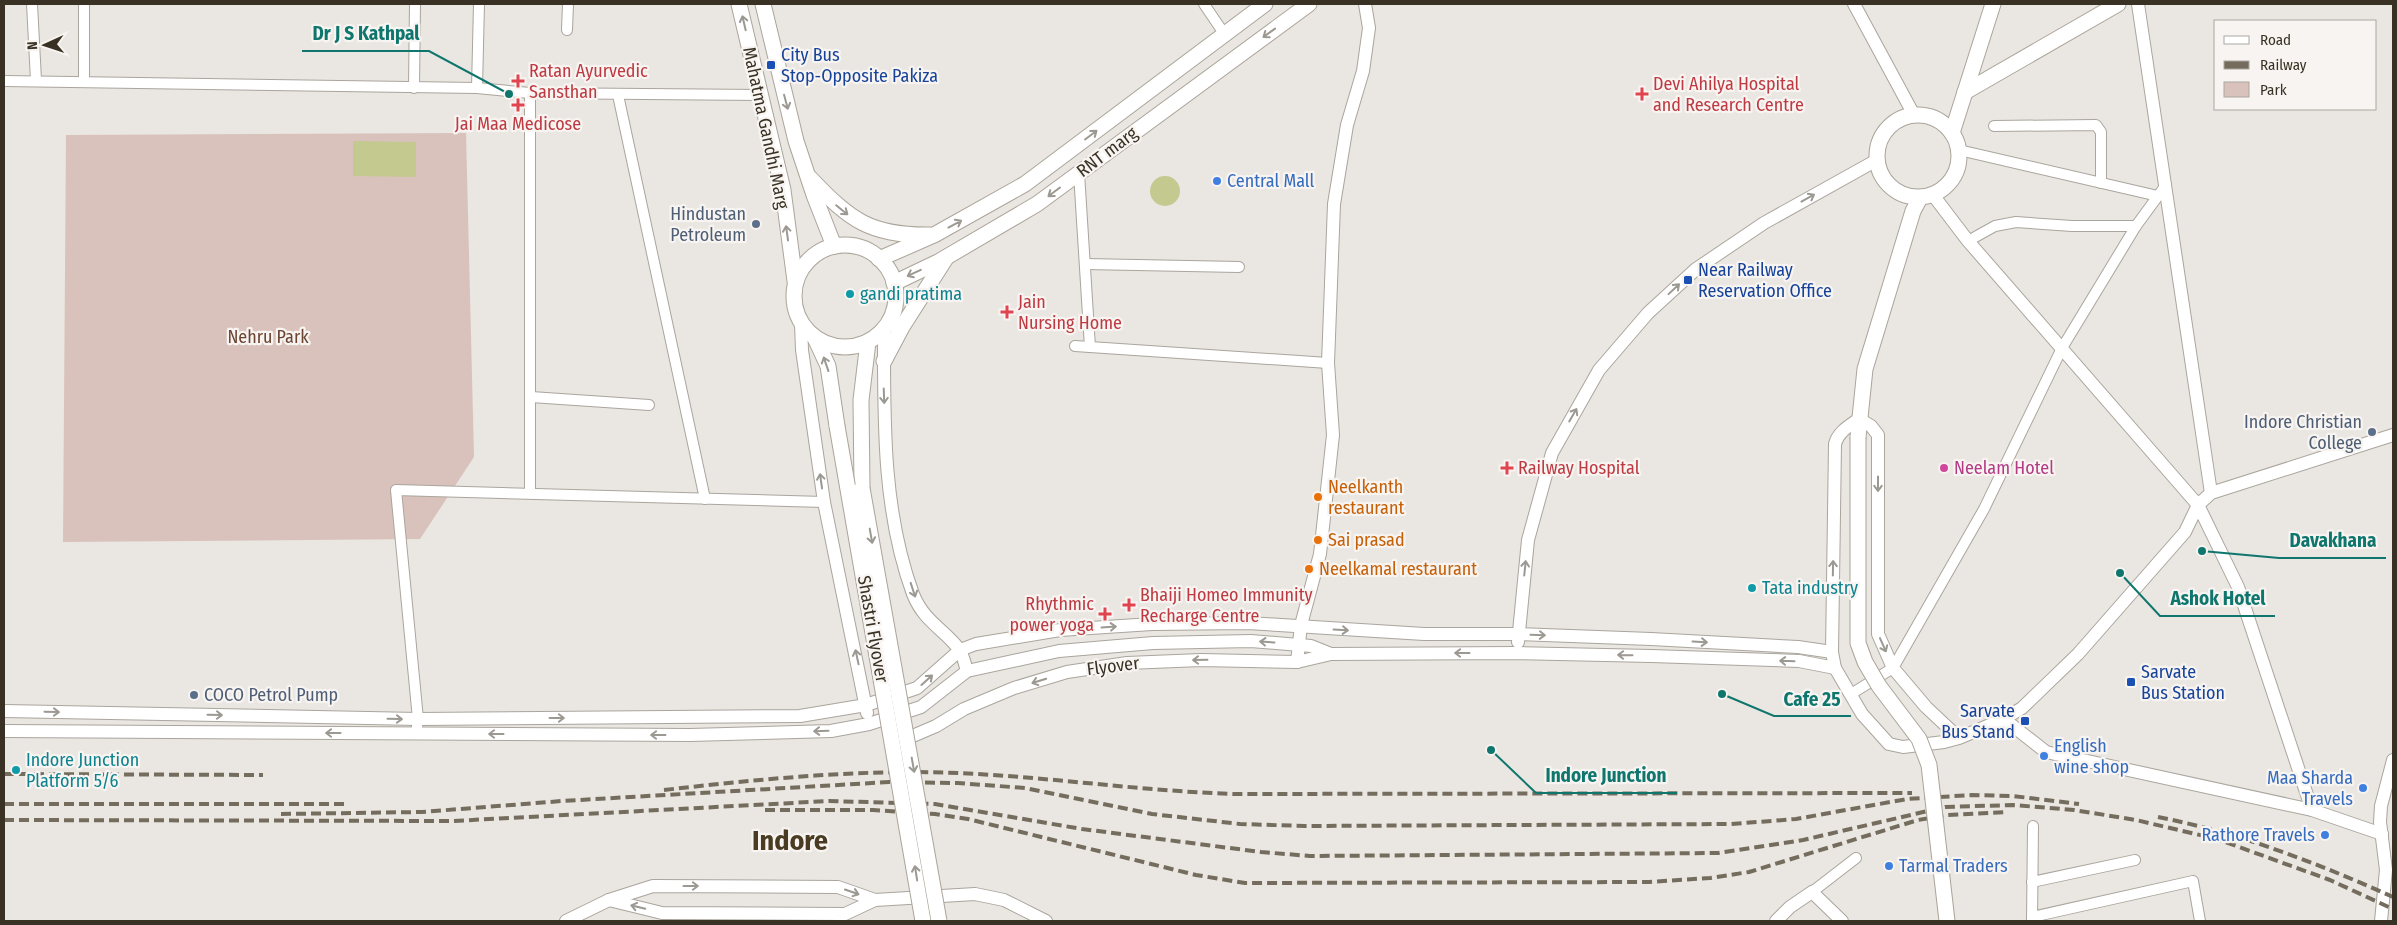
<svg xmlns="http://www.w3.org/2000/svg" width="2397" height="925" font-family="'Fira Sans Condensed',sans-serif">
<rect width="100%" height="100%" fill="#eae6e1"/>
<path fill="#d9c2bc" d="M466 133 474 457 420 539 63 542 66 135Z"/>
<g fill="#c4c98f">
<path d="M353 141 416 142V177L353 176Z"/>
<circle cx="1165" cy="191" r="15"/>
</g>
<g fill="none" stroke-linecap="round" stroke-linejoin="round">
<g stroke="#aaa59d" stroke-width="12">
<g id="minor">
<path d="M32 4 36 80"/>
<path d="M84 4V81"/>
<path d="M1204 4 1225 35"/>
<path d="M567 30 568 4"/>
<path d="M4 81 477 88 530 93 760 95"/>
<path d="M414 88 415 4"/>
<path d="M477 88 479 4"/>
<path d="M530 93V493"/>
<path d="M618 95 705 499"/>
<path d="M1994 126 2096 125 2101 132V183"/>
<path d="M1959 150 2158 196"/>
<path d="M1079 173 1090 347"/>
<path d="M1968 241 1995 226 2016 222 2072 226H2136"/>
<path d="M1085 264 1239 267"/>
<path d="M1075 346 1328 363"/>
<path d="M531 397 649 405"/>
<path d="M1851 694 1893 668 1984 509 2062 348 2136 226 2166 185"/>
<path d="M416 734 418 719 396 490 824 502"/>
<path d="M2032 882 2135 860"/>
<path d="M1812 892 1856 858"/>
<path d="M2032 917 2193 881 2200 921"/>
<path d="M2032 921 2033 826"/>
</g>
</g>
<g stroke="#aaa59d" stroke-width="14">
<g id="tertiary">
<path d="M1854 4 1914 115"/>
<path d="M2138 4 2211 493"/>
<path d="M1933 195 1968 241 2198 505 2238 587 2312 810"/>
<path d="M801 324 802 350 824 502 867 713"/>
<path d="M884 329C884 418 882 510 913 594 924 622 944 629 959 649 963 655 965 664 967 671"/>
<path d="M1518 642 1528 540 1552 453 1599 370 1648 313 1696 269 1764 223 1877 160"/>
<path d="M1297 662 1301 625 1320 554 1333 435 1328 363 1334 204 1347 125 1363 71 1369 28 1365 4"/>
<path d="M4 711 418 719 800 716 866 705 917 688 960 650 976 644 1060 630 1152 624 1248 623 1424 634H1518L1651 639 1798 647 1832 652"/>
<path d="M2004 719 2046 752 2312 810 2382 834"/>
<path d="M4 731 690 735 831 731 869 724 921 707 967 671 1059 651 1153 643 1251 641 1311 646 1331 654 1517 653 1651 656 1799 661 1835 668"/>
<path d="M908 738 936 726 964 709 1014 688 1067 672 1127 663 1201 660 1297 662 1331 654"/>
<path d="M1959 738 1926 707 1893 668 1878 634V435L1871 426 1859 419C1849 426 1838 432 1835 444L1832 652 1835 668 1862 714 1889 744 1903 747 1944 742 1959 738 2004 719 2022 708 2078 654 2185 532 2198 505 2211 493 2393 435"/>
<path d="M609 900 662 913 845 914 875 900 975 894 1004 900 1046 921"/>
<path d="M566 921 609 900 653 886 838 887 875 900"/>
<path d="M1776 921 1790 907 1812 892 1842 921"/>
<path d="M2381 921 2386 870 2380 822 2381 806 2393 760"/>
</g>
</g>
<g stroke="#aba499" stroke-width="17">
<g id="secondary">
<path d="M739 4 783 190 795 281"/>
<path d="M763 4 796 141 814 195 834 246"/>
<path d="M1965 92 2118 4"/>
<circle cx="1918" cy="156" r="41"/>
<path d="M1952 133 1993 4"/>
<path d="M810 178C850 220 870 236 930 235"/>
<circle cx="845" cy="296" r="51"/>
<path d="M879 259 934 235 1025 184 1265 4"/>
<path d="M894 283 938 262 1037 204 1309 4"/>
<path d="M815 338 828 366 837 426"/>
<path d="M884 361 902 327 946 258"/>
<path d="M1858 437 1865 369 1913 211 1920 198"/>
<path d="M862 488 861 400 868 342"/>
</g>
</g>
<use href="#minor" stroke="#fff" stroke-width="10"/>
<use href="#tertiary" stroke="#fff" stroke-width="12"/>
<use href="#secondary" stroke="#fff" stroke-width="15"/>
<g stroke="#746d5e" stroke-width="4" stroke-dasharray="10 5" stroke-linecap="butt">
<path d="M4 774 263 775"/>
<path d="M664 790C761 779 860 769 958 773 1050 777 1141 791 1234 794L1912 793"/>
<path d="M4 804H345"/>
<path d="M765 810H873L935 814 968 819 1196 875 1245 883 1649 882 1710 878 1749 872 1918 820 1948 815 2006 812"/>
<path d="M281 814 422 812 562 801 889 782 958 783 1025 788 1152 814 1240 824 1305 826 1731 824 1796 819 1907 799 1972 795 2013 796 2079 804"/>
<path d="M2158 817C2240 833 2317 863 2393 897"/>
<path d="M4 820 453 821 829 801 935 804 1082 829 1261 852 1310 856 1718 853 1803 840 1945 807 2013 805 2074 810 2136 820 2217 839 2330 880 2393 909"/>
</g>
<g stroke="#aba499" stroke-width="17" stroke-linecap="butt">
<g id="secondary-bridge">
<path d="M837 426 923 921"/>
<path d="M1858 437V643L1865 662 1879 686 1919 739 1929 765 1947 921"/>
<path d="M862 488 939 921"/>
</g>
</g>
<use href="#secondary-bridge" stroke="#fff" stroke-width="15"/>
</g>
<defs><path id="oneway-shaft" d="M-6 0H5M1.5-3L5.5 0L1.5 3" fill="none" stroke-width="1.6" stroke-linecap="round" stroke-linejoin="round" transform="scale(1.25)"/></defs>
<g stroke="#9c9892">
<use href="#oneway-shaft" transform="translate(744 23) rotate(-103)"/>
<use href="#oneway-shaft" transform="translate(1269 33) rotate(144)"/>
<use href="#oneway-shaft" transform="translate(786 102) rotate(75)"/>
<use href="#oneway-shaft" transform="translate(1091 135) rotate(-37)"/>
<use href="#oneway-shaft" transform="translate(1054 192) rotate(143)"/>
<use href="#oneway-shaft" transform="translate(1808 198) rotate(-29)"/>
<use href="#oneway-shaft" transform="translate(842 210) rotate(39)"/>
<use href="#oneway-shaft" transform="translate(955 224) rotate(-28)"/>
<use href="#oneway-shaft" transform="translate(787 233) rotate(-98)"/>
<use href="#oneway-shaft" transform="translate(914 273) rotate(155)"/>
<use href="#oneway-shaft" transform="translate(1674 289) rotate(-43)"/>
<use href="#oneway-shaft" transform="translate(826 364) rotate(-109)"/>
<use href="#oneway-shaft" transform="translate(884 396) rotate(88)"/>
<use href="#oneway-shaft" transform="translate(1573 415) rotate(-60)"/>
<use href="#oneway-shaft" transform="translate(821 481) rotate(-98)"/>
<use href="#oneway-shaft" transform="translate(1878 484) rotate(90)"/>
<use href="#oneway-shaft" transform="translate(871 536) rotate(80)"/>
<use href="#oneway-shaft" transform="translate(1525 568) rotate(-84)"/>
<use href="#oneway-shaft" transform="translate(1833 568) rotate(-89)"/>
<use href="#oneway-shaft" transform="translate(913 590) rotate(72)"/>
<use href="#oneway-shaft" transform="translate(1109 627) rotate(-4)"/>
<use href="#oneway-shaft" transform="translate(1341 630) rotate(3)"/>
<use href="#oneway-shaft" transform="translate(1538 635) rotate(2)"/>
<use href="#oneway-shaft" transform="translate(1267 642) rotate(-176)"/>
<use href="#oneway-shaft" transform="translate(1700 642) rotate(3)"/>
<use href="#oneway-shaft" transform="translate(1883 645) rotate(66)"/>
<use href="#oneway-shaft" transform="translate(1462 653) rotate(-180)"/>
<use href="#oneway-shaft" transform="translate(1625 655) rotate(-179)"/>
<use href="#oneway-shaft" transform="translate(857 657) rotate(-102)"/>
<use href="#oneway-shaft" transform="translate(1200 660) rotate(179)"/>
<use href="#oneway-shaft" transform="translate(1787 661) rotate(-178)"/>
<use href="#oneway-shaft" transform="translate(927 680) rotate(-42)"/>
<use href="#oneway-shaft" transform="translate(1039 681) rotate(163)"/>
<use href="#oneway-shaft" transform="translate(52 712) rotate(1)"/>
<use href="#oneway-shaft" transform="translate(215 715) rotate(1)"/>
<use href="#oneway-shaft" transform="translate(557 718)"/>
<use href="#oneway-shaft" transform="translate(395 719) rotate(1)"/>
<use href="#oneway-shaft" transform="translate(821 731) rotate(178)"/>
<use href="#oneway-shaft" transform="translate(333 733) rotate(-180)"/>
<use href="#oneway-shaft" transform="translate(496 734) rotate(-180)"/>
<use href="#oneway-shaft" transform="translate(658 735) rotate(-180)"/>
<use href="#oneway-shaft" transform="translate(913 765) rotate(80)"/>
<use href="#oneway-shaft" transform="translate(916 873) rotate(-99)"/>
<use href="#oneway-shaft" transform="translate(691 886)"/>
<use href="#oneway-shaft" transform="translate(852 892) rotate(19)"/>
<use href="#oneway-shaft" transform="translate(638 907) rotate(-166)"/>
</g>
<g fill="#1a4fb4" stroke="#f7f4f1" stroke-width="2">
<rect x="766" y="60" width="10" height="10" rx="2.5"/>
<rect x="1683" y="275" width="10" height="10" rx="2.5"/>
<rect x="2126" y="677" width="10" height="10" rx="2.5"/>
<rect x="2020" y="716" width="10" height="10" rx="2.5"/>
</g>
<g fill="#e0444e" stroke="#f7f4f1" stroke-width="2">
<path d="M515.5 73.5h5v5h5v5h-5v5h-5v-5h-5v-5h5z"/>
<path d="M1639.5 86.5h5v5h5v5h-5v5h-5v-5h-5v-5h5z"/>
<path d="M515.5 97.5h5v5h5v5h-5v5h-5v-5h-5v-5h5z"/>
<path d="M1004.5 304.5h5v5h5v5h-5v5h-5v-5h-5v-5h5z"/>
<path d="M1504.5 460.5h5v5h5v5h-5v5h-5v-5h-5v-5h5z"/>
<path d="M1126.5 597.5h5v5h5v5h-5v5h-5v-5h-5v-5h5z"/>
<path d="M1102.5 606.5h5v5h5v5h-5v5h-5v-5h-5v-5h5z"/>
</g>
<g fill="#3f7fe0" stroke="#f7f4f1" stroke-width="2">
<circle cx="1217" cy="181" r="5"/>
<circle cx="2044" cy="756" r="5"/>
<circle cx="2363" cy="788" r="5"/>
<circle cx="2325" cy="835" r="5"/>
<circle cx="1889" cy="866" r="5"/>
</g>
<g fill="#5c6f8a" stroke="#f7f4f1" stroke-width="2">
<circle cx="756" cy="224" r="5"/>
<circle cx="2372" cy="432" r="5"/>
<circle cx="194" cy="695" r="5"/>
</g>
<g fill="#0f9aa8" stroke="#f7f4f1" stroke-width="2">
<circle cx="850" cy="294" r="5"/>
<circle cx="1752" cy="588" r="5"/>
<circle cx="16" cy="770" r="5"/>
</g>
<circle fill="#d1479c" stroke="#f7f4f1" stroke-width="2" cx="1944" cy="468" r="5"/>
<g fill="#e8710a" stroke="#f7f4f1" stroke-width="2">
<circle cx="1318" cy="497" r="5"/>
<circle cx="1318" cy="540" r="5"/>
<circle cx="1309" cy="569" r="5"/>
</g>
<g text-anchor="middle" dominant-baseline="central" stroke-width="4.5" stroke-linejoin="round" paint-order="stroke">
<g font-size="18" fill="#164399" stroke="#f7f4f1" text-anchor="start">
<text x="781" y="55">City Bus<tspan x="781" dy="21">Stop-Opposite Pakiza</tspan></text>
<text x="1698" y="270">Near Railway<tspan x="1698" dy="21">Reservation Office</tspan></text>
<text x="2141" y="672">Sarvate<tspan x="2141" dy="21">Bus Station</tspan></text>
<text x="2015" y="711" text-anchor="end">Sarvate<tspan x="2015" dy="21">Bus Stand</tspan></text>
</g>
<g font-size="18" fill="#be3a42" stroke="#f7f4f1" text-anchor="start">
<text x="529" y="71">Ratan Ayurvedic<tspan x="529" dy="21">Sansthan</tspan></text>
<text x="1653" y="84">Devi Ahilya Hospital<tspan x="1653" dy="21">and Research Centre</tspan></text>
<text x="518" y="124" text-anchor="middle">Jai Maa Medicose</text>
<text x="1018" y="302">Jain<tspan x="1018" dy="21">Nursing Home</tspan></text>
<text x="1518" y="468">Railway Hospital</text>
<text x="1140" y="595">Bhaiji Homeo Immunity<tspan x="1140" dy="21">Recharge Centre</tspan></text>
<text x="1094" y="604" text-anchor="end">Rhythmic<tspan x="1094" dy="21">power yoga</tspan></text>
</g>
<g font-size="18" fill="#393224" stroke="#f7f4f1">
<text transform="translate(766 128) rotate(78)">Mahatma Gandhi Marg</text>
<text transform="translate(1107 152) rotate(-37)">RNT marg</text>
<text transform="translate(873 629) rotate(80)">Shastri Flyover</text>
<text transform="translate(1113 666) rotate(-7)">Flyover</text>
</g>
<g font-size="18" fill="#366cbe" stroke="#f7f4f1" text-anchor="start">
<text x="1227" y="181">Central Mall</text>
<text x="2054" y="746">English<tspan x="2054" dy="21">wine shop</tspan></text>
<text x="2353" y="778" text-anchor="end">Maa Sharda<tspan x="2353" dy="21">Travels</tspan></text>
<text x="2315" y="835" text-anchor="end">Rathore Travels</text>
<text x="1899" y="866">Tarmal Traders</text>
</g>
<g font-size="18" fill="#4e5e75" stroke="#f7f4f1" text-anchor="end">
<text x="746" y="214">Hindustan<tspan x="746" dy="21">Petroleum</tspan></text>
<text x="2362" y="422">Indore Christian<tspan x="2362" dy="21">College</tspan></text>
<text x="204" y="695" text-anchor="start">COCO Petrol Pump</text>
</g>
<g font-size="18" fill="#0d838f" stroke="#f7f4f1" text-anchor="start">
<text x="860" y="294">gandi pratima</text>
<text x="1762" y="588">Tata industry</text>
<text x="26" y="760">Indore Junction<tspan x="26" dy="21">Platform 5/6</tspan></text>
</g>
<g font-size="18" fill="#6b4432" stroke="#f7f4f1">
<text x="268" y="337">Nehru Park</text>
</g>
<g font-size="18" fill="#b23c85" stroke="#f7f4f1" text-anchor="start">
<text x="1954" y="468">Neelam Hotel</text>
</g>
<g font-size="18" fill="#c56008" stroke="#f7f4f1" text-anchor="start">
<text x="1328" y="487">Neelkanth<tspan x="1328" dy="21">restaurant</tspan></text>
<text x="1328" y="540">Sai prasad</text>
<text x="1319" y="569">Neelkamal restaurant</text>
</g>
<g font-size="28" font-weight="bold" fill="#493c22" stroke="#f7f4f1">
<text x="790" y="840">Indore</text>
</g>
</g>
<path fill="none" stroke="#0f766e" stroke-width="2" d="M509 94L429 51H302M2202 551L2279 558H2386M2120 573L2160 616H2275M1722 694L1774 716H1851M1491 750L1536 793H1677"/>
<g fill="#0f766e" stroke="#f7f4f1" stroke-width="2">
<circle cx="509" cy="94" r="5"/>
<circle cx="2202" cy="551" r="5"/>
<circle cx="2120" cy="573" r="5"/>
<circle cx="1722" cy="694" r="5"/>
<circle cx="1491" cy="750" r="5"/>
</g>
<g font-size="19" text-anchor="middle" font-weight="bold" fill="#0f766e" stroke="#f7f4f1" stroke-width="4.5" stroke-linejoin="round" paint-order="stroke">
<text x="366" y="40">Dr J S Kathpal</text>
<text x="2333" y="547">Davakhana</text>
<text x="2218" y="605">Ashok Hotel</text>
<text x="1812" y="706">Cafe 25</text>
<text x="1606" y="782">Indore Junction</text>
</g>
<rect width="2397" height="925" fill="none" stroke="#393224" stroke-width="10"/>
<rect x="2214" y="20" width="162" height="90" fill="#f7f4f1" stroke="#aba69f"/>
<rect x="2224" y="36" width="25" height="8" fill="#ffffff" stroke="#aba69f"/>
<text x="2260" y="45" font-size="15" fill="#393224">Road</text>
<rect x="2224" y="61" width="25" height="8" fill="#746d5e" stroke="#aba69f"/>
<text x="2260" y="70" font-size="15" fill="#393224">Railway</text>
<rect x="2224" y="82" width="25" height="15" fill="#d9c2bc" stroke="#aba69f"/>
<text x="2260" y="95" font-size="15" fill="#393224">Park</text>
<g transform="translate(45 45) rotate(267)" stroke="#f7f4f1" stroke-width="4" paint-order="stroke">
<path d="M0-4L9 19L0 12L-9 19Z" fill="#393224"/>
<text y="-8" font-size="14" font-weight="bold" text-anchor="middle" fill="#393224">N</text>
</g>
</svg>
